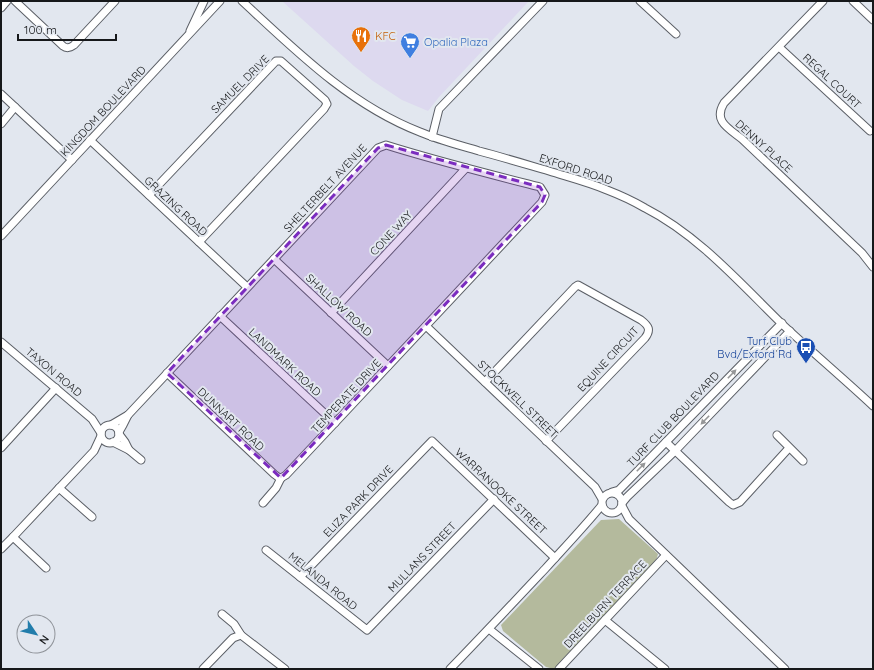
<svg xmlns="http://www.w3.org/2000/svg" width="874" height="670" font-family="Quicksand,sans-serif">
<rect width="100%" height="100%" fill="#e2e7ef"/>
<path fill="#ddd9ef" d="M282 1H529L439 97 428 111 402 100 373 81 354 66Z"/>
<path fill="#b4ba9d" d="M619 519 658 554 656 561 555 668H550L546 667 503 631 501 625 601 520Z"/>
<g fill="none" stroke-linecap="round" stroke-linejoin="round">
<g stroke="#5b5f66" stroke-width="9">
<g id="minor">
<path d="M15 1 63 46C67 49 70 48 74 45L115 1"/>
<path d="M242 1C296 51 350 105 420 132 439 140 459 145 479 151 502 157 525 164 549 171 568 177 588 182 607 190 620 195 633 201 645 208 698 235 740 283 782 324 812 352 843 378 873 406"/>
<path d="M640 1 676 34"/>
<path d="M823 1 724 103C713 121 728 128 742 139L862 253 873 267"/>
<path d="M853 1 873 20"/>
<path d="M1 8 7 1"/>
<path d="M190 31 204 1"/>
<path d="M779 47 870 131"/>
<path d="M1 94 72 160"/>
<path d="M1 124 15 107"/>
<path d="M432 137 439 109 543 1"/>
<path d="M90 140 247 287"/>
<path d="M149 195 276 61H281L325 100 327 104 324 109 199 242"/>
<path d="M1 236 220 1"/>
<path d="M274 259 388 366"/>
<path d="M331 313 466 168"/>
<path d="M220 316 335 423"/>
<path d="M426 326 595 487 602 499"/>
<path d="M1 342 92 419 101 433"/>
<path d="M167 373 274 474 278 477 281 478"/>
<path d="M485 382 575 287 578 285 641 320C649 326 651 330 645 338L546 441"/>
<path d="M111 425 128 415"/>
<circle cx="110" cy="434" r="9"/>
<path d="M119 432 123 425 128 415 378 148 386 145C437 161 489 174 540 187L545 195 542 202 286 475 281 478"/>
<path d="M119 434 125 442 129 450"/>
<path d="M777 435 803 461"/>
<path d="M113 442 129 450 141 460"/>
<path d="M666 442 729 502 733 505 740 502 789 448"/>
<path d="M1 448 56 388"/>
<path d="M59 488 92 517"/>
<path d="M612 492 619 490 782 323"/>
<circle cx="612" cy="503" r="10"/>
<path d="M263 503 276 488 281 478"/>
<path d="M622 503 627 497 675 451 790 331"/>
<path d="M622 506 629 519 785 669"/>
<path d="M13 537 94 451 101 436"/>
<path d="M1 549 13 537 46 568"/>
<path d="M266 550 367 630 494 499"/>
<path d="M300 577 432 441 555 558"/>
<path d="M222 614 234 624 241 635 285 669"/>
<path d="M605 620 665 669"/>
<path d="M489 629 539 669"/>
<path d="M203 669 233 638 241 635"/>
<path d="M450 669C482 636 513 603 545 569 564 548 584 527 602 505"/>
<path d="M559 669 666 555"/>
</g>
</g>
<use href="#minor" stroke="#fff" stroke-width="7"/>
</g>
<defs><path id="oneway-solid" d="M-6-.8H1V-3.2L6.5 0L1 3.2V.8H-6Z"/></defs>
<g fill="#969798">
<use href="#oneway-solid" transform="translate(732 374) rotate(-46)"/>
<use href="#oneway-solid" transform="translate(705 420) rotate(134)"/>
<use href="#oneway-solid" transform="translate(641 467) rotate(-45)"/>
</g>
<path fill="#7b2cbf" fill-opacity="0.2" stroke="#7b2cbf" stroke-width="3" stroke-dasharray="8 5" stroke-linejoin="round" d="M386 145 540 187 545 195 542 202 281 478 167 373 378 148Z"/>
<defs>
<g id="restaurant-pin" transform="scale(1)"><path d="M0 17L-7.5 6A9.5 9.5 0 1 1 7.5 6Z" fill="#e8710a" stroke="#e2e7ef"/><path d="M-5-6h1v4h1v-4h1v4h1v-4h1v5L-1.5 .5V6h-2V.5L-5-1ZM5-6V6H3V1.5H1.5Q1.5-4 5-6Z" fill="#fff"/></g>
<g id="supermarket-pin" transform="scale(1)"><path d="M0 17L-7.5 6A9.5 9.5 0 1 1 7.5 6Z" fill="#3f7fe0" stroke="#e2e7ef"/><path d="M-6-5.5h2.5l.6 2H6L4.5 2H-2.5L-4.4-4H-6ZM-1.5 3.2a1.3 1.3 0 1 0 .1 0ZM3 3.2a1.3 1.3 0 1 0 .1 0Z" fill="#fff"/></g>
<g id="bus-pin" transform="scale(1)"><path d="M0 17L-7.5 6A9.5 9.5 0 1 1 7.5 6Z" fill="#1a4fb4" stroke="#e2e7ef"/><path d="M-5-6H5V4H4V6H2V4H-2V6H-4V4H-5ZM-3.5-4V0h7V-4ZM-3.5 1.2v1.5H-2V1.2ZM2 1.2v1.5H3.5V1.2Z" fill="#fff"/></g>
</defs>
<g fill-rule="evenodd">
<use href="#restaurant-pin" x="361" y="36"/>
<use href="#supermarket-pin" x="410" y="42"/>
<use href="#bus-pin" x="806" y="347"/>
</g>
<g text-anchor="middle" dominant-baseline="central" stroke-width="4" stroke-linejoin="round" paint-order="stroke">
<g font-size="11" fill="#c56008" stroke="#e2e7ef" text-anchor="start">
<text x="375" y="36">KFC</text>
</g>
<g font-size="11" fill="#366cbe" stroke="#e2e7ef" text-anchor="start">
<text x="424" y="42">Opalia Plaza</text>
</g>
<g font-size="11" fill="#16181a" stroke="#e2e7ef">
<text transform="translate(832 81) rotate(43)">REGAL COURT</text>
<text transform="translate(240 84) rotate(-45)">SAMUEL DRIVE</text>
<text transform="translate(103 111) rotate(-47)">KINGDOM BOULEVARD</text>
<text transform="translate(764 146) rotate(42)">DENNY PLACE</text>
<text transform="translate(576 169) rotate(18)">EXFORD ROAD</text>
<text transform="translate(325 188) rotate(-47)">SHELTERBELT AVENUE</text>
<text transform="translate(176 206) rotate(43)">GRAZING ROAD</text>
<text transform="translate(391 233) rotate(-47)">CONE WAY</text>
<text transform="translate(339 305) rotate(43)">SHALLOW ROAD</text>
<text transform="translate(608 359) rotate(-47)">EQUINE CIRCUIT</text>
<text transform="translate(285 362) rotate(43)">LANDMARK ROAD</text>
<text transform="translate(54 372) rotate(40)">TAXON ROAD</text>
<text transform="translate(346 396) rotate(-47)">TEMPERATE DRIVE</text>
<text transform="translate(518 399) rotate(44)">STOCKWELL STREET</text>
<text transform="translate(231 419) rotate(43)">DUNNART ROAD</text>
<text transform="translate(673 419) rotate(-46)">TURF CLUB BOULEVARD</text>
<text transform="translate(501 491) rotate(43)">WARRANOOKE STREET</text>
<text transform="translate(358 501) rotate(-46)">ELIZA PARK DRIVE</text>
<text transform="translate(422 557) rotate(-46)">MULLANS STREET</text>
<text transform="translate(323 581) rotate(39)">MELANDA ROAD</text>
<text transform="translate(605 604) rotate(-47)">DREELBURN TERRACE</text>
</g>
<g font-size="11" fill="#164399" stroke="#e2e7ef" text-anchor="end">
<text x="792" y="341">Turf Club<tspan x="792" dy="13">Bvd/Exford Rd</tspan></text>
</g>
</g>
<rect width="874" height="670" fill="none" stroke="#16181a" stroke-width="4"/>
<g transform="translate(36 634) rotate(125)"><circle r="19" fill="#e2e7ef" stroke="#90949a"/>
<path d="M0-3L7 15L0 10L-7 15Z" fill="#227dab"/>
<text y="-6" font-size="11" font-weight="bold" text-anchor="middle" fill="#16181a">N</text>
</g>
<path d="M18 34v6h98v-6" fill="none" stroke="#16181a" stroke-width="2"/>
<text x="24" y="34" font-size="12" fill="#16181a" stroke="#e2e7ef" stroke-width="3" paint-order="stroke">100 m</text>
</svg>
